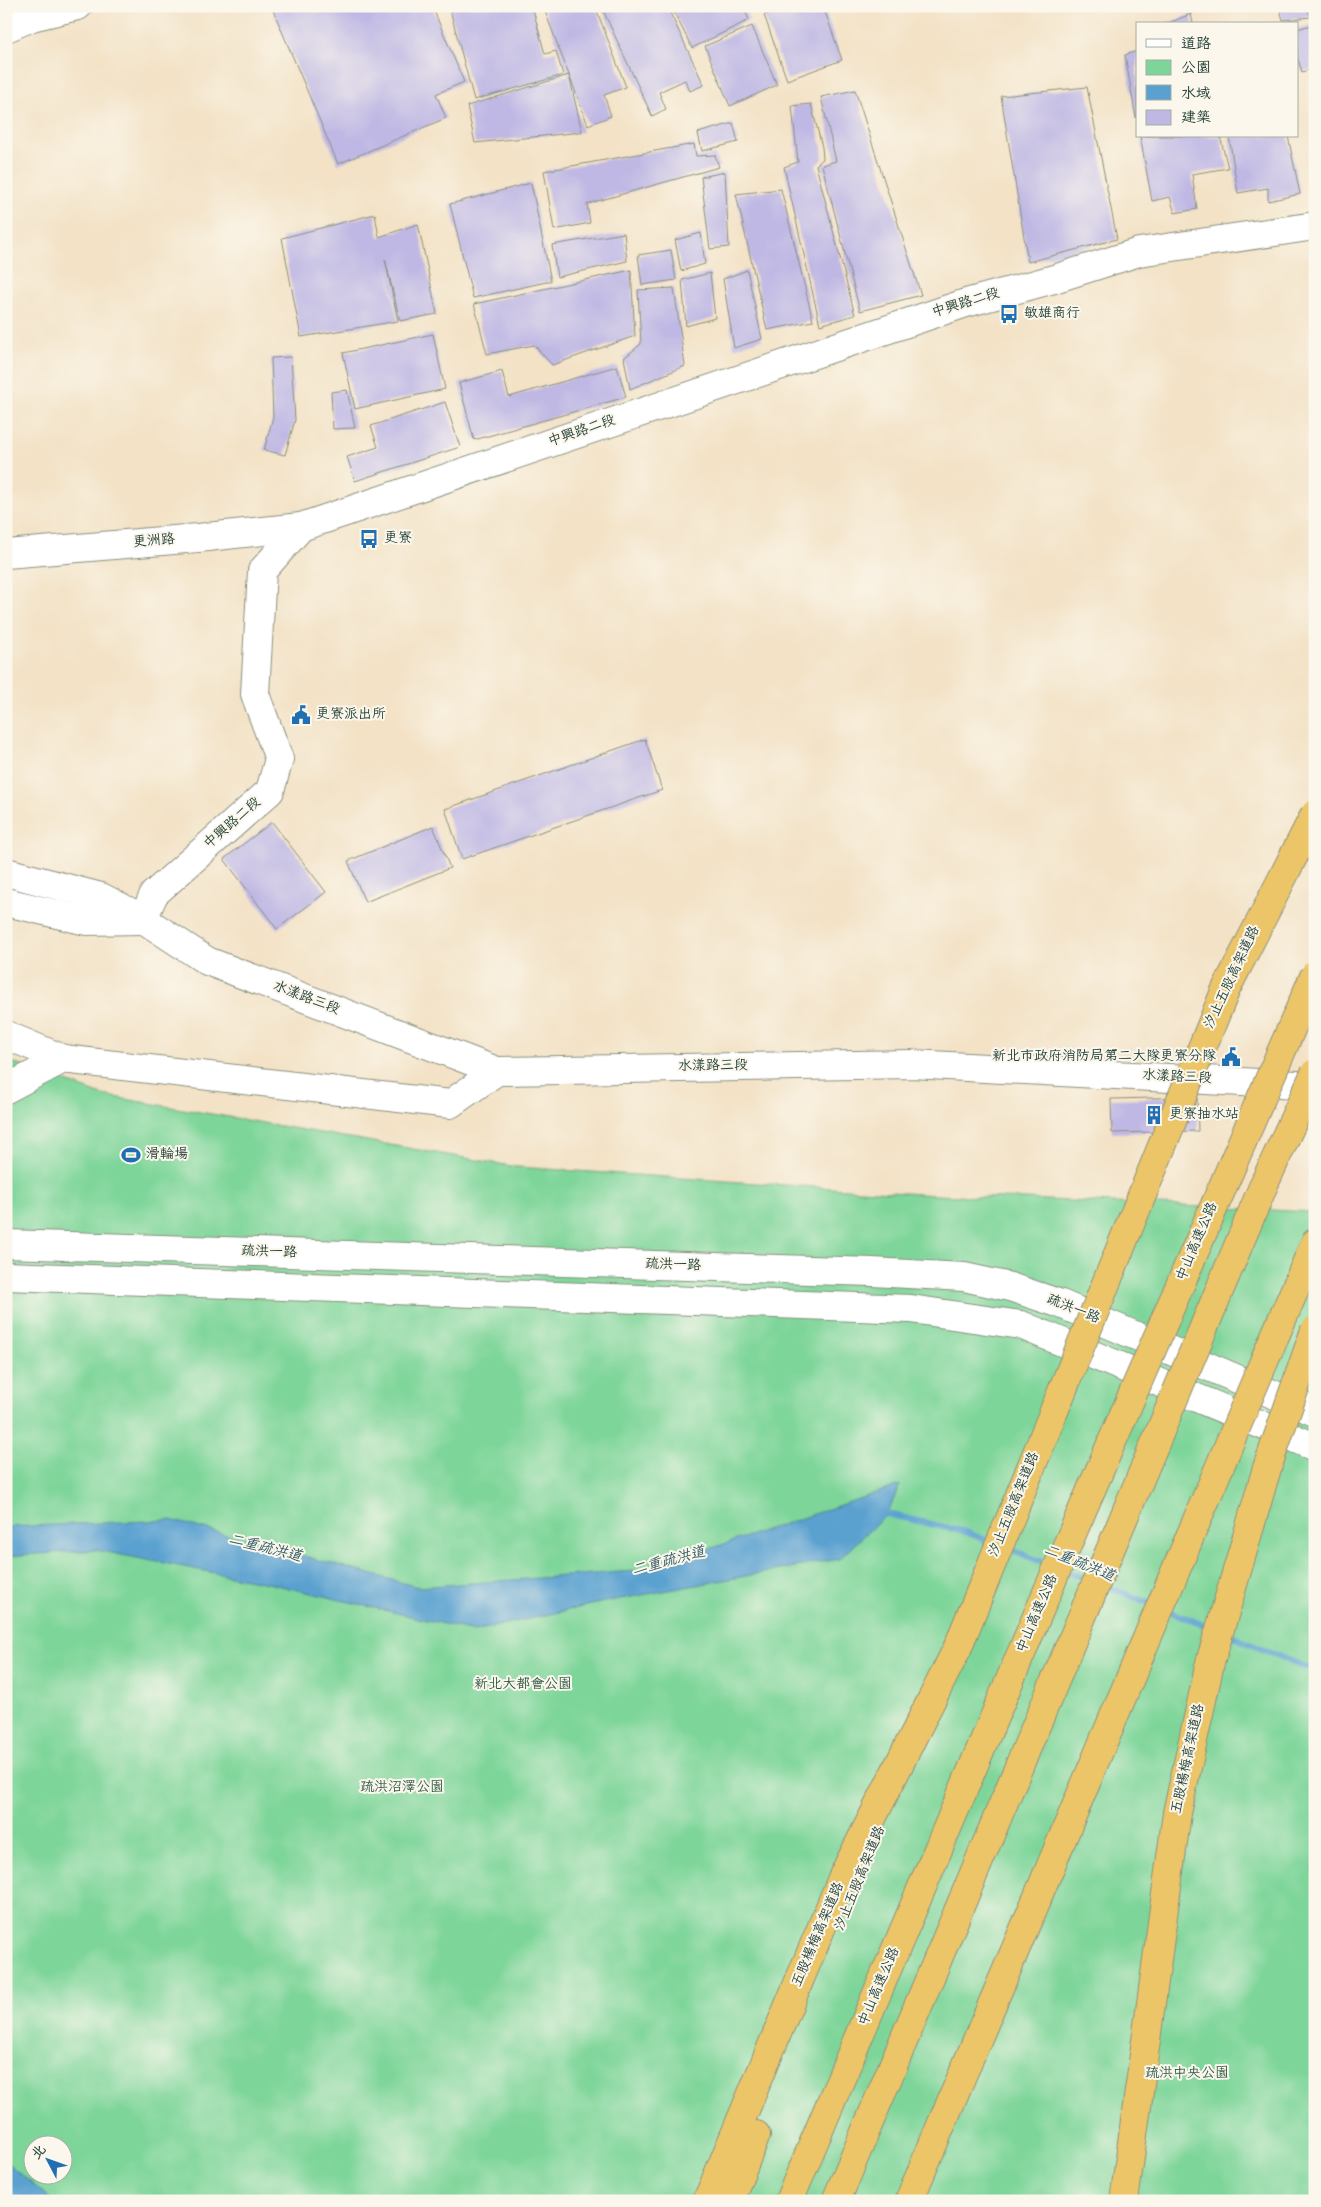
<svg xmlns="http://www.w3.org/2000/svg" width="1321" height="2207" font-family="'Gochi Hand','LXGW WenKai TC',sans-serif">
<rect width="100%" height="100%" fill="#fbf7ec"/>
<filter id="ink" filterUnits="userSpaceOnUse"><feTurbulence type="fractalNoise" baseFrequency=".02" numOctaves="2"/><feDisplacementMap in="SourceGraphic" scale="10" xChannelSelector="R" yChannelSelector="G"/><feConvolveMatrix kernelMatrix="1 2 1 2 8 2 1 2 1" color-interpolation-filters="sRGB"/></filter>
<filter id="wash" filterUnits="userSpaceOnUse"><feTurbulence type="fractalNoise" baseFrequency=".0096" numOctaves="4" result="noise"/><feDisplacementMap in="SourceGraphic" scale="20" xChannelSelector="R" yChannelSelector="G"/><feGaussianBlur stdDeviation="1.12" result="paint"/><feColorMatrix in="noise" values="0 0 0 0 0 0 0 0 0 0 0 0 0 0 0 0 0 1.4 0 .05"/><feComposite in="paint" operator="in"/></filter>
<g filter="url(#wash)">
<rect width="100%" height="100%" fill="#f3e2c6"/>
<path fill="#7ed59a" stroke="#4e8967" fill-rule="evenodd" d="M6 1060 102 1095 517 1167 935 1195 1315 1212V2201H6ZM32 2144H62V2174H32Z"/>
<g fill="#5aa1d0" stroke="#3c6f82">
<path d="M900 1485 887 1514 839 1559 609 1601 474 1631 272 1584 96 1550 6 1556V1527L171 1520 418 1587 647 1570Z"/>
<path d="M6 2162 53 2201H6Z"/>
</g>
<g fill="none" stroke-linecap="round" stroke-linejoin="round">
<g stroke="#5aa1d0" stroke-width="6">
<path d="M880 1516 887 1514 966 1532 993 1543"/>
<path d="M1005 1547 1052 1566"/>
<path d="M1063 1570 1091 1581"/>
<path d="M1103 1585 1154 1605"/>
<path d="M1166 1610 1214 1629"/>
<path d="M1226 1634 1315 1671"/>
</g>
</g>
<g id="blocks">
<g fill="#bfb8e4">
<path d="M281 6H432L464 82 436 94 446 118 338 164 273 10Z"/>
<path d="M449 6H532L545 54 556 51 563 75 474 100Z"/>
<path d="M543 6H595L626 87 604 95 611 116 588 125 569 75 582 132 475 143 467 106 569 75Z"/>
<path d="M601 6H667L704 85 690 91 685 80 659 92 666 109 652 116Z"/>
<path d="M671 6H743L749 20 692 48Z"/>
<path d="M789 6H823L842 60 787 80 764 15Z"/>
<path d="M1279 6H1306L1311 17 1283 20Z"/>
<path d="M1191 14 1193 24H1166Z"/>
<path d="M1315 24V68L1302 72 1297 56V29Z"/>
<path d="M752 26 777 85 730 106 705 46Z"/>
<path d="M1137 51V118H1136L1125 55Z"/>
<path d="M1087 87 1117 239 1028 262 1001 96Z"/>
<path d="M855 90 921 295 860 311 822 165 836 161 821 97Z"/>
<path d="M811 104 822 147 823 159 816 165 855 315 820 325 784 167 798 162 792 106Z"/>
<path d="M733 123 738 142 702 151 698 133Z"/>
<path d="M1140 136H1220L1228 168 1192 174 1197 209 1175 213 1170 197 1152 201Z"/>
<path d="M1229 136H1288L1300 194 1268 201V188L1238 193Z"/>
<path d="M694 144 696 156 715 155 719 167 587 204 590 223 554 230 544 171Z"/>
<path d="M725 172 729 247 710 249 701 177Z"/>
<path d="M531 183 551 281 473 298 450 204Z"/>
<path d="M781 189 813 321 767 330 736 194Z"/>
<path d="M375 214 379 237 418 224 437 314 400 321 385 259 398 321 301 337 282 238Z"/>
<path d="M624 233 627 261 557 277 552 245Z"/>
<path d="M701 233 705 264 681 271 675 240Z"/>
<path d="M671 250 676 280 642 285 638 255Z"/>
<path d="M631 270 635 336 552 365 534 345 487 354 474 304Z"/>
<path d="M747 270 762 339 734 348 723 279Z"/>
<path d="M710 273 715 318 686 326 682 280Z"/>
<path d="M674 288 685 366 630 389 624 358 641 344 638 290Z"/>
<path d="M433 334 445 389 355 409 343 353Z"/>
<path d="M291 357 295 420 285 455 264 450 273 417 271 358Z"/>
<path d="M617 366 626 397 474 440 459 383 502 371 509 397Z"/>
<path d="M347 390 355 428 333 429 331 392Z"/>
<path d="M445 402 460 447 355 481 347 457 378 447 371 426Z"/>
<path d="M645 739 662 790 462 859 445 809Z"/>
<path d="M272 822 326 892 277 929 224 859Z"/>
<path d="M433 826 450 868 365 902 348 861Z"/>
<path d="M1197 1097 1198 1131 1112 1133 1111 1099Z"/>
</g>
</g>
</g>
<g filter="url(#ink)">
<use href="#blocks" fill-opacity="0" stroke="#89907d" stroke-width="1"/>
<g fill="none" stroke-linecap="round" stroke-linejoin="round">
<g stroke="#89907d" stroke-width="30">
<g id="minor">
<path d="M6 28 32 17 78 6"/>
<path d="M6 554 198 538 301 527"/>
<path d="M6 872 101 897 143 919 207 961 497 1071 912 1064 1315 1086"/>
<path d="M6 902 86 921 141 920"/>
<path d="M143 919 154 894 270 791 279 759 255 694 262 571 301 527 966 303 1054 279 1139 252 1315 226"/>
<path d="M6 1035 63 1059"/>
<path d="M6 1089 63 1059 450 1104 497 1071"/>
<path d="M6 1244 872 1272 964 1277 1010 1287 1061 1304 1315 1412"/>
<path d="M6 1276 911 1309 1021 1325 1315 1447"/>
</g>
</g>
<g stroke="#89907d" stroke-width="30">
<g id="highway">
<path d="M1268 1352 1315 1243"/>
<path d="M707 2201 843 1876 957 1649"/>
<path d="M729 2201 756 2135"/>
</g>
</g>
<use href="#minor" stroke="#fff" stroke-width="28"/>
<use href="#highway" stroke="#edc569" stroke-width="28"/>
<g stroke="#89907d" stroke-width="30" stroke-linecap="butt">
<g id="highway-bridge">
<path d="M957 1649 1226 989 1315 814"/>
<path d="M789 2201 1065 1550 1315 974"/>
<path d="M836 2201 1265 1182 1315 1073"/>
<path d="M909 2201 1268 1352"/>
<path d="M1124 2201 1177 1813 1210 1663 1267 1468 1315 1330"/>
</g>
</g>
<use href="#highway-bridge" stroke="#edc569" stroke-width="28"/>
</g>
</g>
<defs>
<g id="bus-bare" transform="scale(1.5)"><path d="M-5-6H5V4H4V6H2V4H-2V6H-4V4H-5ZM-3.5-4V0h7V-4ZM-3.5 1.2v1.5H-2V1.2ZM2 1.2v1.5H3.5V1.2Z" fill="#1f6fb2" stroke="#fbf7ec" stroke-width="2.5" paint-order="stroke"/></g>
<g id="civic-bare" transform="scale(1.5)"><path d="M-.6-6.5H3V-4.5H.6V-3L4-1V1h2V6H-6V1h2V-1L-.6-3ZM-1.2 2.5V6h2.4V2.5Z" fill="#1f6fb2" stroke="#fbf7ec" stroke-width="2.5" paint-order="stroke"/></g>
<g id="building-bare" transform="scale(1.5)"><path d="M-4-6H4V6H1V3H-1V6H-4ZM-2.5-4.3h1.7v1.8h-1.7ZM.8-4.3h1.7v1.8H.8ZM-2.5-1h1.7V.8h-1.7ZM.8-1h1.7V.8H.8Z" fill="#1f6fb2" stroke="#fbf7ec" stroke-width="2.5" paint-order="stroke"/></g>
<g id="stadium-bare" transform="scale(1.5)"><path d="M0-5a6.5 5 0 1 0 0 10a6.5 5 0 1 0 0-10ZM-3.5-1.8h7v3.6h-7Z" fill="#1f6fb2" stroke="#fbf7ec" stroke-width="2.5" paint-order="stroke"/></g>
</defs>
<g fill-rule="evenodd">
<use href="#bus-bare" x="1009" y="314"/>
<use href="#bus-bare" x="369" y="539"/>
<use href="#civic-bare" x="301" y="715"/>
<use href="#civic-bare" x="1231" y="1057"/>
<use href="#building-bare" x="1154" y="1115"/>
<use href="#stadium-bare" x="131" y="1155"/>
</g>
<g text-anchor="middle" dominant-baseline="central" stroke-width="4" stroke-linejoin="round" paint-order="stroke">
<g font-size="14" fill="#1f3d34" stroke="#fbf7ec">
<text transform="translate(966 304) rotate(-17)">中興路二段</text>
<text transform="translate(582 432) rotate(-19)">中興路二段</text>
<text transform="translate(154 542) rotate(-5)">更洲路</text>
<text transform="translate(233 824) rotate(-41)">中興路二段</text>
<text transform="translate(1233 978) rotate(-65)">汐止五股高架道路</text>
<text transform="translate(306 999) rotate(21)">水漾路三段</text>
<text transform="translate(713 1067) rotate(-1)">水漾路三段</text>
<text transform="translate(1177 1078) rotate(3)">水漾路三段</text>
<text transform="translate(1198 1242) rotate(-67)">中山高速公路</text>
<text transform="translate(269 1253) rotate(2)">疏洪一路</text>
<text transform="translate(673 1266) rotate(2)">疏洪一路</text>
<text transform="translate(1073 1310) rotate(22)">疏洪一路</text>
<text transform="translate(1015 1505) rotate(-68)">汐止五股高架道路</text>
<text transform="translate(1038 1614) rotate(-67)">中山高速公路</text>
<text transform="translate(1189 1759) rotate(-78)">五股楊梅高架道路</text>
<text transform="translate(861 1879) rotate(-68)">汐止五股高架道路</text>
<text transform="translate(819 1935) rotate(-67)">五股楊梅高架道路</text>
<text transform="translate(880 1987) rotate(-67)">中山高速公路</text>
</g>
<g font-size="14" fill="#1f3d34" stroke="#fbf7ec" text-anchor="start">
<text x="1024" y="314">敏雄商行</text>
<text x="384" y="539">更寮</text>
<text x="316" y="715">更寮派出所</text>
<text x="1216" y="1057" text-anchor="end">新北市政府消防局第二大隊更寮分隊</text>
<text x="1169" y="1115">更寮抽水站</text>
<text x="146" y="1155">滑輪場</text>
</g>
<g font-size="14" fill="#325b48" stroke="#fbf7ec">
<text x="523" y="1685">新北大都會公園</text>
<text x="402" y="1788">疏洪沼澤公園</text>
<text x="1187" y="2074">疏洪中央公園</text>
</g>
<g font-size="15" font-style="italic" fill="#315b63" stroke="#fbf7ec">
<text transform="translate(265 1549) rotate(14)">二重疏洪道</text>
<text transform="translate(669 1562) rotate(-15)">二重疏洪道</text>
<text transform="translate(1079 1564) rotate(22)">二重疏洪道</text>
</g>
</g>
<rect width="1321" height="2207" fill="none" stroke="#fbf7ec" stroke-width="25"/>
<rect x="1136" y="22" width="162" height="115" fill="#fbf7ec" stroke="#a3ada2"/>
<rect x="1146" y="39" width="25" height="8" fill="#ffffff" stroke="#a3ada2"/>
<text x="1181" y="48" font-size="15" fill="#1f3d34">道路</text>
<rect x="1146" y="60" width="25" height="15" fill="#7ed59a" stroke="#a3ada2"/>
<text x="1181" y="72" font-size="15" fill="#1f3d34">公園</text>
<rect x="1146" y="85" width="25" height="15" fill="#5aa1d0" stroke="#a3ada2"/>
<text x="1181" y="98" font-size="15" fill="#1f3d34">水域</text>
<rect x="1146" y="110" width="25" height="15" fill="#bfb8e4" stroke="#a3ada2"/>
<text x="1181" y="122" font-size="15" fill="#1f3d34">建築</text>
<g transform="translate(48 2160) rotate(311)"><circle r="24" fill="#fbf7ec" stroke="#a3ada2"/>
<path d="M0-4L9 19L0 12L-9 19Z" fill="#1f6fb2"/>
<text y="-8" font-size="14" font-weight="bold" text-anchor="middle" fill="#1f3d34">北</text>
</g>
</svg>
